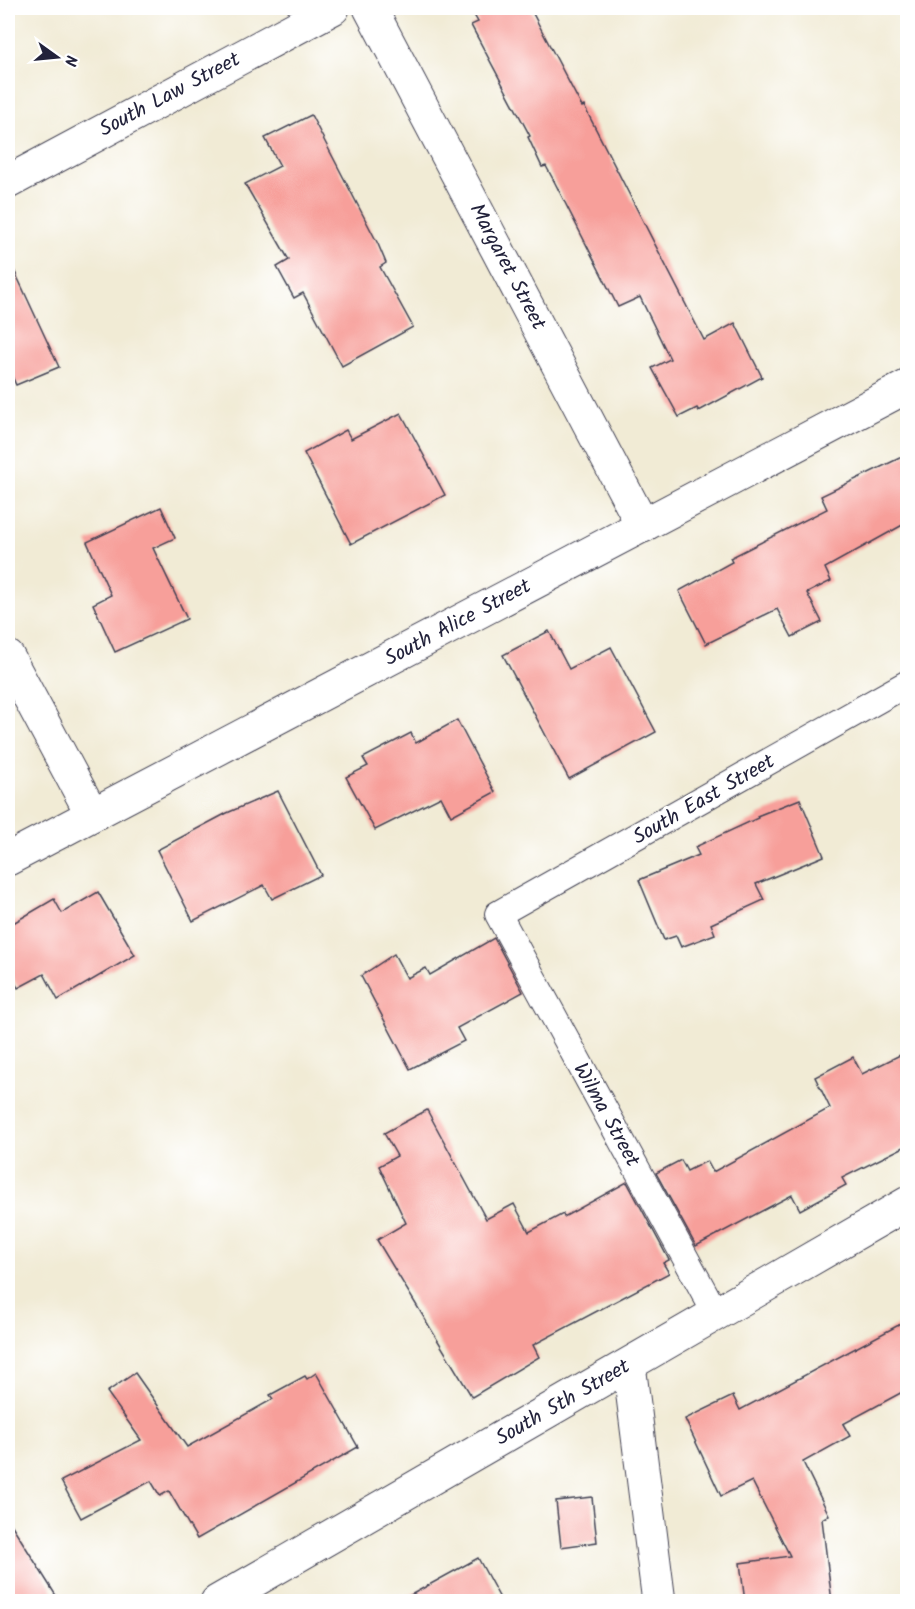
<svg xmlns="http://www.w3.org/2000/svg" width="915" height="1609" font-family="Kalam,sans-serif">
<rect width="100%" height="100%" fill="#fff"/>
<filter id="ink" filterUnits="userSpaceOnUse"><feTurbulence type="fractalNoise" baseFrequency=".0167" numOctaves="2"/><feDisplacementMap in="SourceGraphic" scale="12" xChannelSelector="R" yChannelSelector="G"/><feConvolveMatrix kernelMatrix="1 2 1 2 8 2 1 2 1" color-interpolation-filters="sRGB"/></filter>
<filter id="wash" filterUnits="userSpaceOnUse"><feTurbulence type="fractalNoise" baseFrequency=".008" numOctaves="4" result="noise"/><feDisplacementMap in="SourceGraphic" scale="24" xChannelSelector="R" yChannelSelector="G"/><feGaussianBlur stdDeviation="1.35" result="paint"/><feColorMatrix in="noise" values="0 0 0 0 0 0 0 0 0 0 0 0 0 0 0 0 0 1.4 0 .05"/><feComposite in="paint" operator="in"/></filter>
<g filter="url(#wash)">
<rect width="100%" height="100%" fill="#f1ebd5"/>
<g id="blocks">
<g fill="#f79f9a">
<path d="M470 8H530L582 107 584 106 704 340 735 323 762 377 699 411 697 408 679 417 652 368 670 359 640 297 618 307 554 181 546 166 542 167 528 137 530 136 471 25 478 22Z"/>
<path d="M311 115 378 244 386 263 380 267 413 327 342 366 303 293 294 298 277 267 289 260 245 184 280 166 265 138Z"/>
<path d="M8 257 59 367 16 385 8 367Z"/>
<path d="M401 413 445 495 351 544 304 453 346 430 351 439Z"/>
<path d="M908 454V522L825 568 831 581 807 593 822 622 792 637 777 609 706 644 679 591 732 562 730 558 827 509 821 496Z"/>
<path d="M161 507 175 538 153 548 187 619 115 652 93 604 111 595 87 542Z"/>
<path d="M549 631 569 669 611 647 656 732 569 779 503 655Z"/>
<path d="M457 720 495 792 451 816 441 797 375 830 346 777 368 766 363 758 411 733 416 743Z"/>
<path d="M278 791 321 875 272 899 264 885 193 921 157 850 227 813Z"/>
<path d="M800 799 824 856 756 884 764 900 711 924 715 934 681 947 676 936 664 940 639 880 699 855 695 847 758 818 757 816Z"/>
<path d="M98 892 135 955 58 1000 44 974 18 988 8 970V926L54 899 62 913Z"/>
<path d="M494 938 523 992 457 1028 464 1041 410 1069 361 976 394 954 407 978 426 968 430 975Z"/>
<path d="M908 1051V1145L842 1178 846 1185 800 1210 792 1195 696 1246 656 1173 681 1160 687 1171 707 1161 713 1172 830 1108 815 1077 853 1057 862 1074Z"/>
<path d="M427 1110 486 1219 514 1204 529 1232 563 1214 564 1217 627 1182 669 1260 663 1263 669 1273 533 1345 539 1357 472 1397 377 1240 406 1223 379 1166 397 1156 384 1133Z"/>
<path d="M908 1320V1389L843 1424 850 1436 803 1462 829 1515 822 1519 832 1602H745L740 1563 790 1556 752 1481 721 1496 685 1419 733 1396 740 1410Z"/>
<path d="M135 1373 187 1447 273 1399 270 1395 305 1376 307 1379 316 1373 358 1447 197 1539 169 1491 160 1496 151 1481 81 1518 61 1481 141 1440 107 1392Z"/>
<path d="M592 1497 597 1542 561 1547 556 1501Z"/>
<path d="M8 1519 60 1602H17L8 1586Z"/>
<path d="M478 1558 502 1602H398Z"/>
</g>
</g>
</g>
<g filter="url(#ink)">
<use href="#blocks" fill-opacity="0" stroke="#414052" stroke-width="1.5"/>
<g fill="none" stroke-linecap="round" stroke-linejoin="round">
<g stroke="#414052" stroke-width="28">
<path id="service" d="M716 1314 498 914 908 683"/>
</g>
<g stroke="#414052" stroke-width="35">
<g id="minor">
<path d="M370 8 643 526"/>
<path d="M8 182 333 8"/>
<path d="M8 657 92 814"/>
<path d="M8 859 908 386"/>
<path d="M629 1365 659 1602"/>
<path d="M217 1602 908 1203"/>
</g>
</g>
<use href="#service" stroke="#fff" stroke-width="26"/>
<use href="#minor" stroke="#fff" stroke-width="33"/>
</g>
</g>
<g text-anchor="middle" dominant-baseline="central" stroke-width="6" stroke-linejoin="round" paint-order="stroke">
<g font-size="21" fill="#22223b" stroke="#fff">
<text transform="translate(170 95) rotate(-28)">South Law Street</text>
<text transform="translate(507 267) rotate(62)">Margaret Street</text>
<text transform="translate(458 623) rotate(-28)">South Alice Street</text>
<text transform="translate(704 800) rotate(-30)">South East Street</text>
<text transform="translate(606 1115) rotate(61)">Wilma Street</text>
<text transform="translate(563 1403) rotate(-30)">South 5th Street</text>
</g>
</g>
<rect width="915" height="1609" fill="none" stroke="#fff" stroke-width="30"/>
<g transform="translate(57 57) rotate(105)" stroke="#ffffff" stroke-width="4.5" paint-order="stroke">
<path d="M0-4.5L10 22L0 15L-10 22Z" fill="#22223b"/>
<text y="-9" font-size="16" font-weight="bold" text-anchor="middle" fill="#22223b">N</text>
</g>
</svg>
